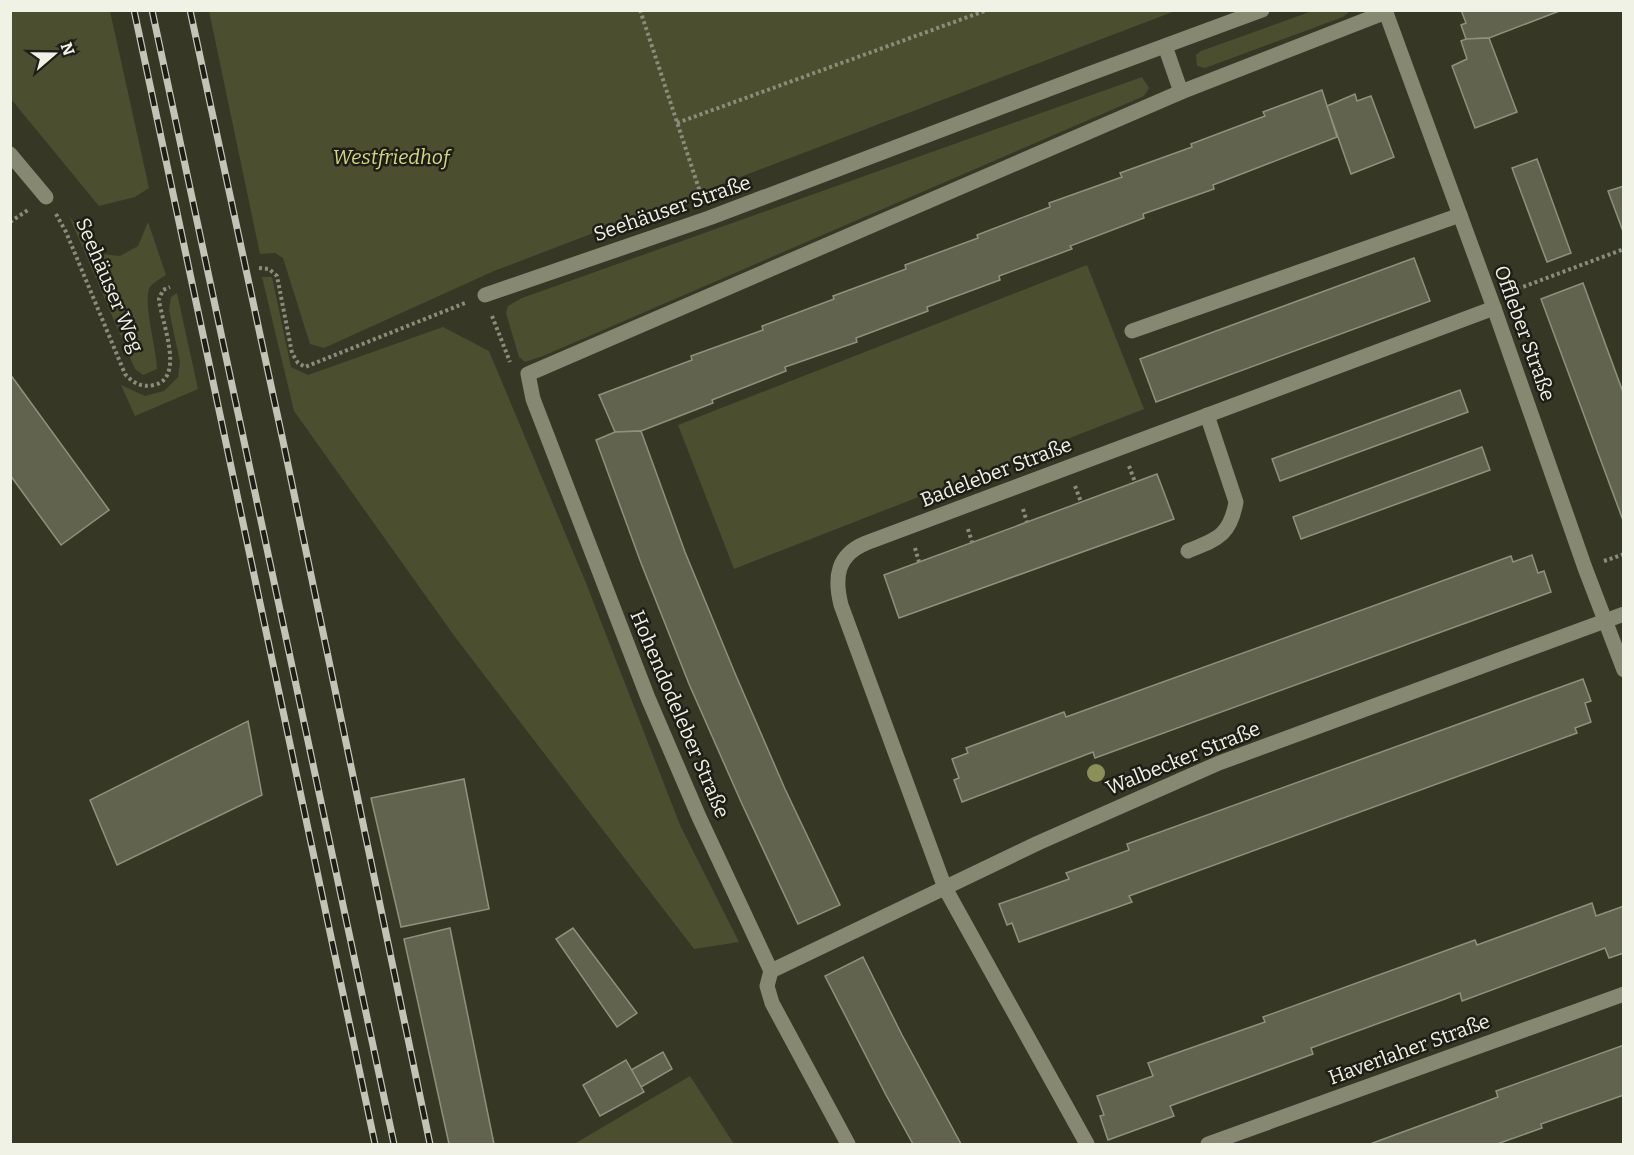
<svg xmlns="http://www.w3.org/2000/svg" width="1634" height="1155" font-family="Bitter,serif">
<rect width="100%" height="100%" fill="#363825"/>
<g fill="#4b4e2f">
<path d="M10 11H110L149 188 135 197 99 206 11 99Z"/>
<path d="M209 11V10L1175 11 494 271 324 348 310 344 283 258 275 253 260 254Z"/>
<path d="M1312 11H1348V13L1343 17 1205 68 1197 66 1196 55 1201 51Z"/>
<path d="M1142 77 1149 88 1144 96 543 356 525 362 519 357 506 313 508 306 522 298Z"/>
<path d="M69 216 86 239 102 254 120 256 138 246 148 222 166 275C161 278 153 283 150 287 142 299 157 351 157 369L143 375 135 369Z"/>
<path d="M1087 265 1144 409 734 569 678 425Z"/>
<path d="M262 277H272L291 367 308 375 443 327 489 351 586 583 680 825 739 942 694 949 455 637 294 411Z"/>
<path d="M177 293 198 389 135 416 121 385 145 396 164 391 178 377 180 362 169 310 171 297Z"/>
<path d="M690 1076 734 1144H574Z"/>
</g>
<g fill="#61634e" stroke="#8e917b" stroke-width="1.5">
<path d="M1461 10H1562L1489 38 1466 39 1461 25 1466 23Z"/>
<path d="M1489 38 1517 112 1475 128 1452 66 1467 59 1461 41 1466 39Z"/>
<path d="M1322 90 1337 137 1213 185 1214 189 1143 214 1144 218 1070 246 1072 249 999 276 1000 280 927 307 928 311 856 338 857 342 785 367 786 371 712 400 713 403 641 431 615 432 599 395 692 360 691 356 763 330 762 326 834 299 833 296 906 269 905 265 978 238 977 235 1050 207 1049 203 1122 177 1120 173 1192 147 1191 144 1265 116 1263 112Z"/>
<path d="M1355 94 1357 101 1371 96 1394 157 1351 174 1327 106Z"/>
<path d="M1537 159 1571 253 1547 262 1512 168Z"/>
<path d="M1624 186V234L1608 191Z"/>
<path d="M1414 258 1430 301 1156 402 1140 359Z"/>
<path d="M1583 283 1624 395V523L1541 299Z"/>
<path d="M10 374 109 510 61 545 10 475Z"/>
<path d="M1460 390 1468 412 1280 481 1272 459Z"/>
<path d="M641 431 685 552 734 671 785 789 840 905 798 924 742 804 689 684 641 563 596 440 615 432Z"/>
<path d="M1482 447 1490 470 1301 539 1293 517Z"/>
<path d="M1157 474 1174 519 899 618 884 575Z"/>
<path d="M1532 555 1538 573 1544 571 1551 592 1095 758 1093 752 962 802 954 780 959 778 952 759 968 753 966 748 1064 712 1066 717 1511 556 1513 562Z"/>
<path d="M1583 679 1591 701 1585 703 1591 722 1575 728 1577 733 1129 896 1132 902 1019 942 1012 923 1007 925 999 904 1069 879 1066 873 1129 850 1127 844Z"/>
<path d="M248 721 262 795 117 865 90 800Z"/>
<path d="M464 779 489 909 401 927 371 798Z"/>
<path d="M1592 903 1596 916 1624 906V953L1609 958 1605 948 1462 1001 1460 993 1445 999 1311 1048 1313 1054 1170 1106 1174 1116 1108 1140 1100 1116 1104 1115 1097 1096 1153 1076 1148 1063 1265 1022 1263 1017 1475 940 1477 945Z"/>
<path d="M450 928 494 1144H449L404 939Z"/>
<path d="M573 928 637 1013 617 1027 556 939Z"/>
<path d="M863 957 902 1035 961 1144H913L886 1095 825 976Z"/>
<path d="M1624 1045V1095L1541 1124 1542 1128 1497 1144H1370L1498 1097 1496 1091Z"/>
<path d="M663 1052 672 1069 641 1087 631 1070Z"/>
<path d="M626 1060 644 1092 600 1116 583 1085Z"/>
</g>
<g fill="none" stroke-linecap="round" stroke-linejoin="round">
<g stroke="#8a8c7c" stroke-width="4" stroke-dasharray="3 3" stroke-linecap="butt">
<path d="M640 10 702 198"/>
<path d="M677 123 987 10"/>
<path d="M56 214 66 232 125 374C133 383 142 388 154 385 186 378 161 321 159 299L163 290 170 287"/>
<path d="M10 222 28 210"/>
<path d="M259 268 269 269 277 276 292 353 298 363 305 367 465 303"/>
<path d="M1512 291 1624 249"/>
<path d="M492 316 510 362"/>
<path d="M1129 466 1135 482"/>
<path d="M1075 486 1081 502"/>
<path d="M1023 509 1027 522"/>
<path d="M968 529 972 542"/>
<path d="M915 548 919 562"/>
<path d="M1604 561 1624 554"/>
</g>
<g stroke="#868872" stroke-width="15">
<path d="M1132 331 1460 215"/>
<path d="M1188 551C1217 539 1230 536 1236 502L1207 415"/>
</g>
<g stroke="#868872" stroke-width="15">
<path d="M1385 10 1494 308 1585 568 1624 670"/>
<path d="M1165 46 1181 92"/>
<path d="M10 154 46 197"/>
<path d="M485 295 709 218 1086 75 1262 10"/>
<path d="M771 971 1038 843 1219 763 1624 614"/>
<path d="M848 1144 772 1003 767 986 771 971 699 817 648 698 533 399 528 374 1181 92 1386 12"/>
<path d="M1087 1144 945 888 841 605C834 577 837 555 866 543L1494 308"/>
<path d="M1208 1144 1624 994"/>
</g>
<g stroke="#c2c4b6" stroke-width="7">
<g id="rail">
<path d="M134 10 375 1144"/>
<path d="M152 10 394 1144"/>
<path d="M190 10 283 441 430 1144"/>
</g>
</g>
<use href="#rail" stroke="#1e1e16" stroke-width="4.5" stroke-dasharray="14" stroke-linecap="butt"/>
</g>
<circle fill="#8b9059" cx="1096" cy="773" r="9"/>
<g text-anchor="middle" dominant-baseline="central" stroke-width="5" stroke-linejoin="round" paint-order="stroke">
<g font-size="20" font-style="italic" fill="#d1d884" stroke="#1e1e16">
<text x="391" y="157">Westfriedhof</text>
</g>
<g font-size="20" fill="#f0f2e6" stroke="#1e1e16">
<text transform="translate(672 208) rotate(-19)">Seehäuser Straße</text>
<text transform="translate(110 285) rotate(67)">Seehäuser Weg</text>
<text transform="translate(1525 333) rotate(70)">Offleber Straße</text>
<text transform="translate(996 472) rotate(-21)">Badeleber Straße</text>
<text transform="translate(680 714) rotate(67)">Hohendodeleber Straße</text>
<text transform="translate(1183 758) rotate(-22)">Walbecker Straße</text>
<text transform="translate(1409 1049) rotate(-20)">Haverlaher Straße</text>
</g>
</g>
<rect width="1634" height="1155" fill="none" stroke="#f0f2e6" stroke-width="24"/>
<g transform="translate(54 54) rotate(70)" stroke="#1e1e16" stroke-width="4.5" paint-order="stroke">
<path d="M0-4.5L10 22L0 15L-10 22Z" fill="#f0f2e6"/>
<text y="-9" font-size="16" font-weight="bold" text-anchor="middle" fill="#f0f2e6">N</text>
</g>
</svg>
